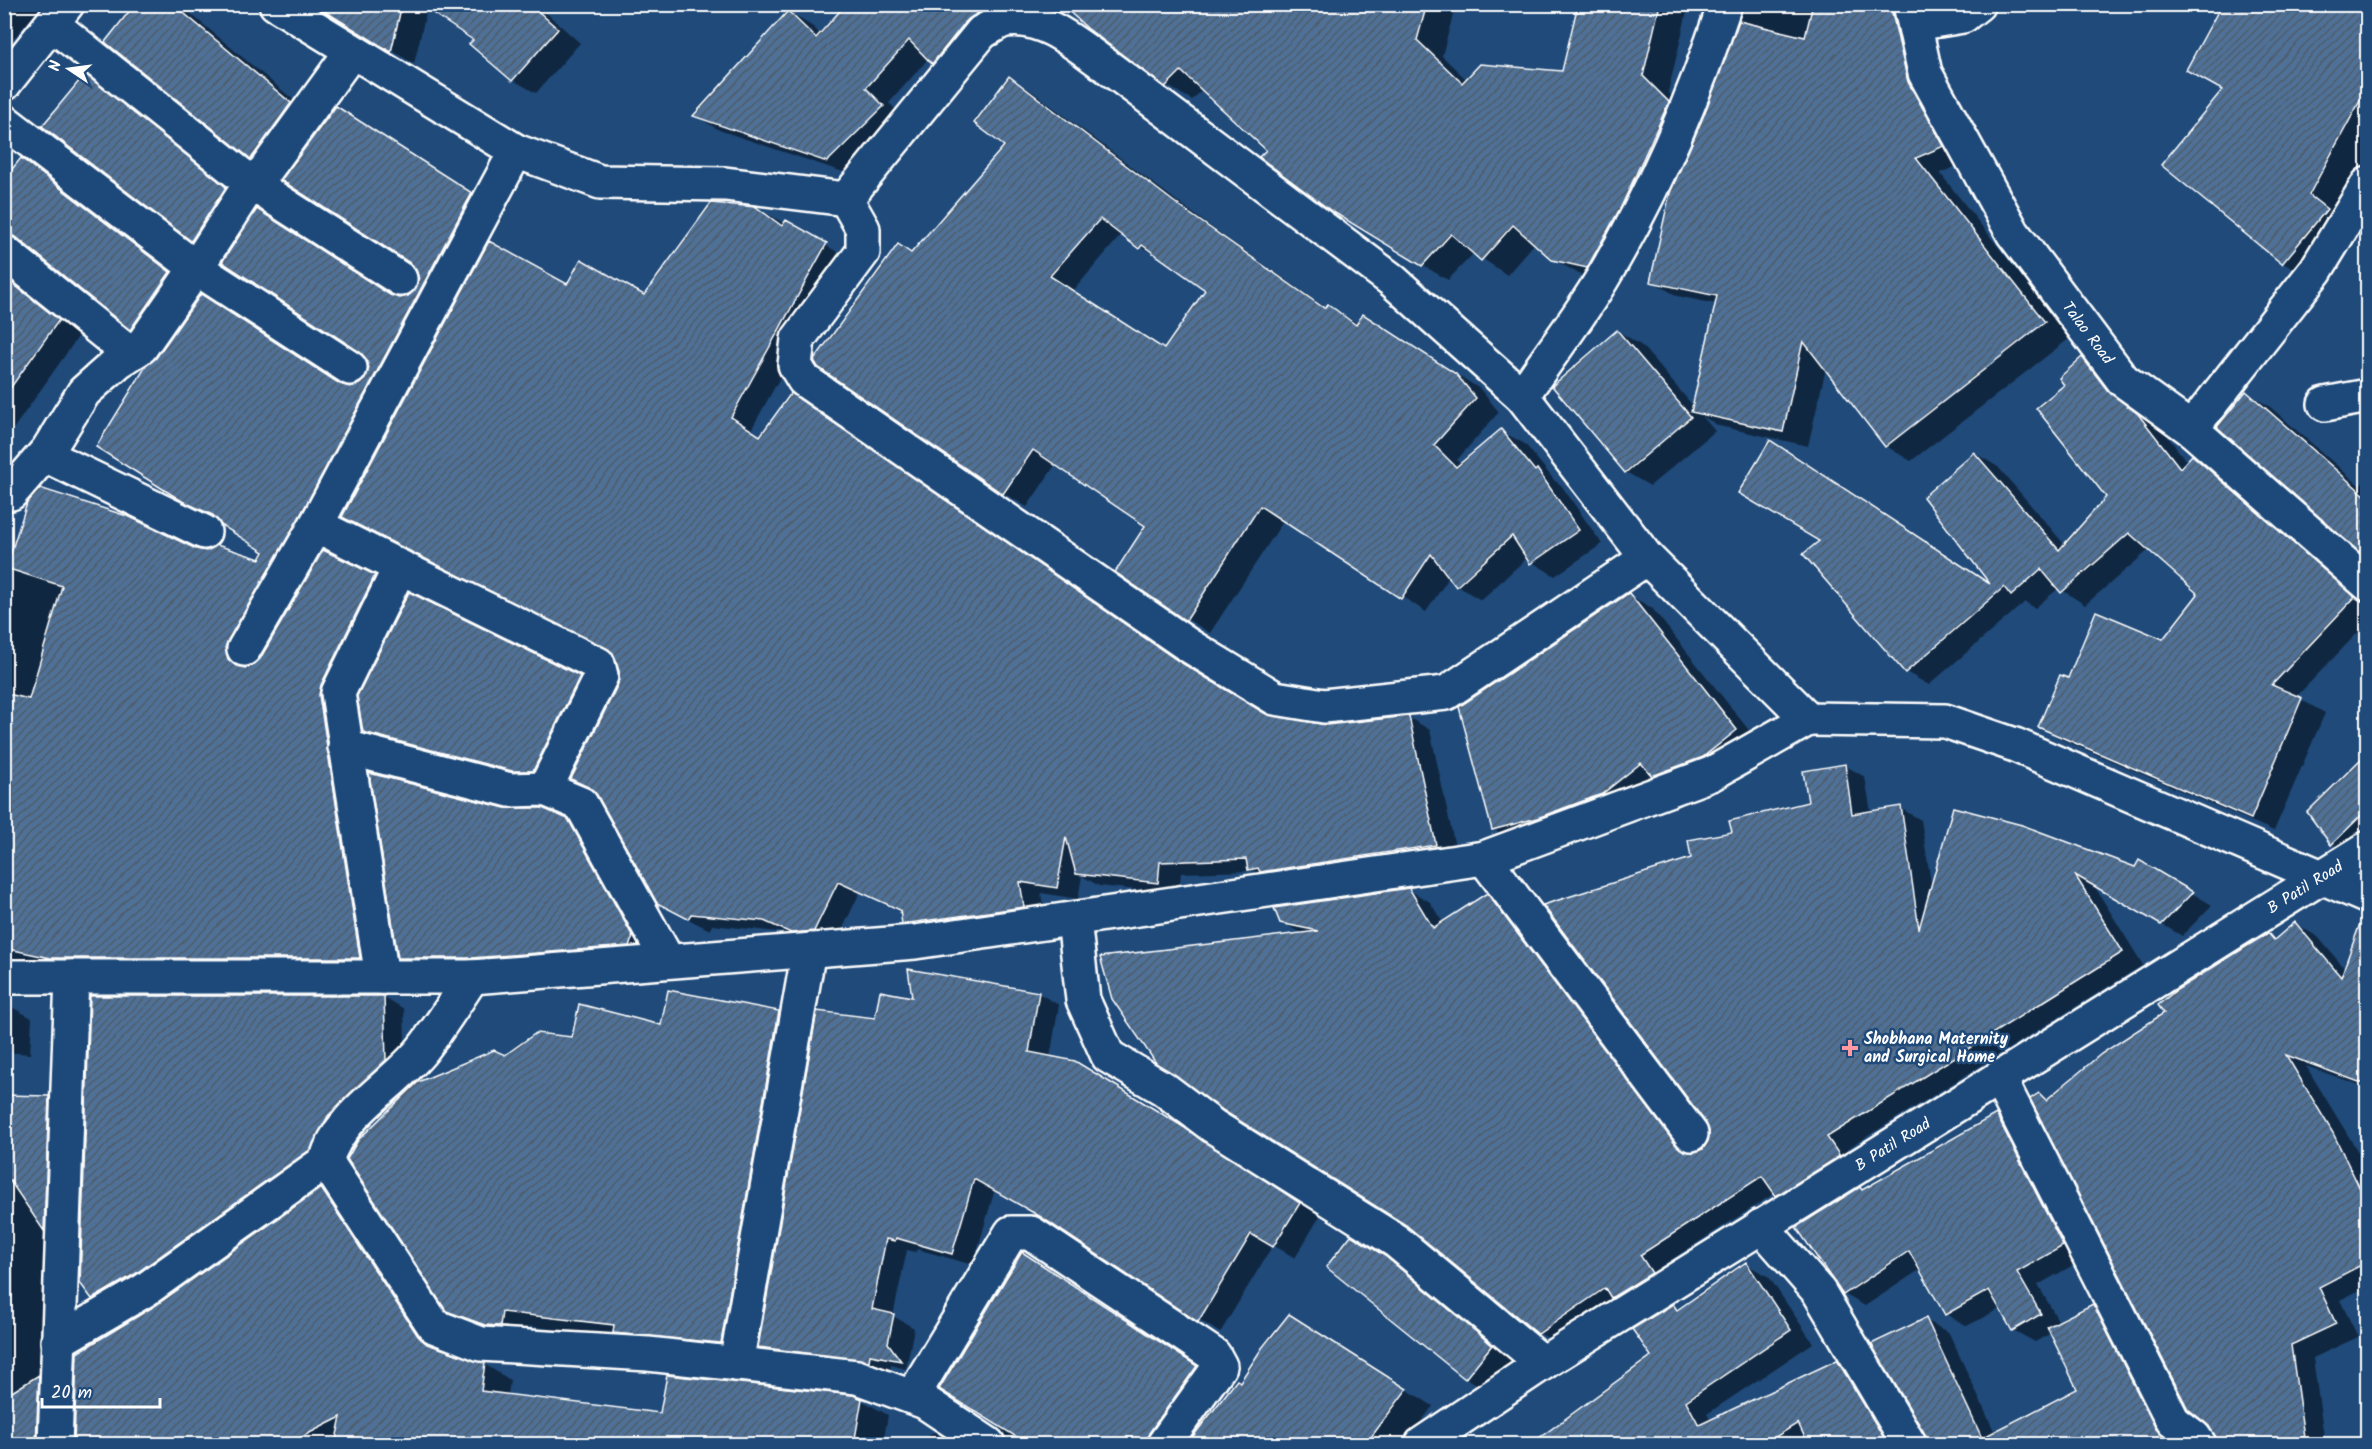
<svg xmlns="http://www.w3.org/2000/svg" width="2372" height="1449" font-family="Kalam,sans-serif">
<defs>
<pattern id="building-hatch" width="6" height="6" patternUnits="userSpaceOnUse" patternTransform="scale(1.5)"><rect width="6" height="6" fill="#507197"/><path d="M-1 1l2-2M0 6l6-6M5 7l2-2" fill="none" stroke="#4e5b6a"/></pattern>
</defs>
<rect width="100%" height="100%" fill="#1f4a7a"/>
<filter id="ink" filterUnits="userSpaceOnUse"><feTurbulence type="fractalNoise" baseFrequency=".0167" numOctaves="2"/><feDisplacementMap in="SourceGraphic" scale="12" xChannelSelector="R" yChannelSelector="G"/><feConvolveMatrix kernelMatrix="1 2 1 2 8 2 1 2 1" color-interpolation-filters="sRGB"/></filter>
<g filter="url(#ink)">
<g fill="#0007" fill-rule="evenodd">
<path d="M4 4H43L6 48 4 53Z"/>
<path d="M137 4H179L315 118 276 172 251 157Z"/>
<path d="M316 4H536L580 43 536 93 513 80 475 39 427 8 414 64Z"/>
<path d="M757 4H767L764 9Z"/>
<path d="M848 4H998L1014 21 957 77 929 58 889 103 907 121 852 175 719 130 696 116 789 12 813 27 821 35Z"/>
<path d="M1161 4H1456L1442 56 1467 80 1563 72 1578 12 1542 4H1689L1668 92 1694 118 1613 281 1579 274 1553 259 1535 243 1507 275 1474 253 1448 280 1422 265 1268 150 1203 89 1192 100 1166 85Z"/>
<path d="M1744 4H1926L1913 13 1969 161 1940 173 2070 338 1911 461 1886 446 1826 368 1808 446 1719 426 1702 416 1715 431 1650 486 1626 472 1618 331 1642 346 1694 407 1716 304 1677 296 1652 281Z"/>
<path d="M2223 4H2368V159L2338 213 2313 280 2283 263 2224 90Z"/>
<path d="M85 76 110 90 250 202 217 254 192 240 44 126Z"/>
<path d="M1010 78 1033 92 1211 227 1326 308 1328 305 1358 324 1387 330 1480 389 1499 412 1457 460 1461 464 1501 431 1525 444 1555 481 1561 485 1602 544 1555 576 1532 562 1528 557 1481 600 1457 586 1450 576 1426 612 1284 520 1210 633 1187 619 1147 526 1056 464 1027 507 1003 493 912 254 1006 145ZM1122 234 1140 247 1165 259 1207 289 1165 350 1073 291Z"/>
<path d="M359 121 494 208 247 662 249 668 261 660 324 552 397 590 343 698 382 970 4 975V578L28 504 196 550 261 561 266 551 217 518 183 499 158 359 201 296 344 387 360 386 367 380 394 298 409 297 417 290 420 279ZM410 306H414L379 371 376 370Z"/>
<path d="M21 160 46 174 194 287 156 343 131 329 32 249 4 234V181Z"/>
<path d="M756 208 847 257 751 430 761 437 791 395 1199 675 1267 716 1326 726 1408 717 1430 730 1457 856 1271 881 1253 871 1181 873 1179 894 1099 886 1082 876 1078 899 1041 893 1045 919 924 936 903 923 901 912 860 892 836 943 813 944 787 933 712 925 710 930 680 915 599 794 573 779 619 685 621 671 614 653 344 516 568 286 644 297Z"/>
<path d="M5 279 28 292 80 334 4 442Z"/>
<path d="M2083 359 2106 372 2132 407 2162 429 2187 462 2192 457 2215 470 2368 603V622L2296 697 2325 713 2274 831 2063 740 2040 727 2068 680 2163 641 2200 594 2150 549 2085 605 2059 588 2035 608 2025 602 1929 685 1906 672 1822 541 1771 442 1992 586 1975 453 1998 467 2065 545 2108 497 2066 385Z"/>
<path d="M2247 393 2269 406 2360 486 2368 477V557L2219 426Z"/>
<path d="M409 594 604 692 538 785 390 746 364 731Z"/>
<path d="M1629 595 1652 608 1760 744 1516 842 1493 829Z"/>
<path d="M2368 756V844L2355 857 2332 844 2309 812Z"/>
<path d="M1844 765 1865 777 1871 812 1900 808 1921 820 1932 889 2136 868 2139 862 2212 905 2182 936 2093 884 2143 965 1847 1149 1859 1168 1797 1207 1775 1193 1660 1267 1672 1285 1560 1345 1539 1333 1302 934 1282 922 1409 890 1430 902 1443 923 1490 900 1512 913 1693 1154 1703 1151 1709 1143 1711 1132 1693 859 1733 833 1810 803Z"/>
<path d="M505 810 567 820 584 830 649 947 416 967 399 957Z"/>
<path d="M2296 924 2318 937 2345 969 2356 940 2368 944V1088L2306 1066 2363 1160 2368 1157V1286L2340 1300 2358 1337 2313 1358 2325 1444H2219L2039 1095 2049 1100 2167 1014 2268 934 2277 940Z"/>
<path d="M1038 993 1059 1005 1050 1058 1203 1140 1320 1216 1295 1258 1273 1245 1220 1333 1044 1218 995 1189 973 1265 917 1249 916 1252 907 1250 893 1316 914 1328 906 1369 891 1365 890 1372 780 1358 760 1346 877 1020 914 999Z"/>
<path d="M384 997 404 1009 406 1072 349 1128 114 1310 93 1298Z"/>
<path d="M4 1003 32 1018 30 1054 4 1052Z"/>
<path d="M779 1013 805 1028 747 1357 528 1326 526 1341 474 1325 447 1310 505 1057 573 1038Z"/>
<path d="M4 1097 48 1098 75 1113 63 1444H4Z"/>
<path d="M1996 1116 2018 1129 2084 1259 2038 1285 2059 1322 2093 1306 2115 1319 2181 1444H2174L2163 1435V1439L2169 1444H2152L2151 1442 2146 1444H1928L1926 1320 1949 1333 1995 1433 2079 1390 2051 1333 2035 1342 2013 1330 2001 1308 1967 1326 1946 1314 1921 1269 1865 1306 1844 1294 1860 1189 1864 1191Z"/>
<path d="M321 1189 347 1204 441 1348 413 1331 411 1334 435 1348 484 1364 510 1380 508 1396 662 1415 861 1400 888 1415 883 1444H75L79 1353 157 1307Z"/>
<path d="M1376 1251 1410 1272 1516 1360 1491 1392 1466 1378 1328 1267Z"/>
<path d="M1022 1254 1223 1383 1181 1444H1081L1057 1423 1070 1444H1020L1006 1436 999 1427 941 1388Z"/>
<path d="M1746 1264 1769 1277 1813 1343 1707 1414 1711 1421 1837 1361 1860 1375 1901 1444H1533L1653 1357 1673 1306 1680 1310Z"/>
<path d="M1316 1332 1433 1406 1404 1444H1189L1237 1381 1241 1384Z"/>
<path d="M934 1432 955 1444H926L923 1440Z"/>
</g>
<g fill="url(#building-hatch)" stroke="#fff" stroke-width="1.5" fill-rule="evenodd">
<path d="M135 4H173L291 103 251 159 105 42Z"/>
<path d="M313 4H402L391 52Z"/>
<path d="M419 4H530L558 29 512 81 469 44 473 40Z"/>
<path d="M846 4H992L967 20 932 64 909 40 866 88 884 106 827 162 693 116 788 11 816 38Z"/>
<path d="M1061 4H1427L1417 40 1462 83 1480 64 1562 71 1578 4H1660L1643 76 1669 102 1622 205 1587 268 1552 260 1513 225 1481 261 1451 234 1422 266 1330 210 1259 157 1266 150 1181 71 1165 87 1087 28Z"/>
<path d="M1813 4H1890L1908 82 1944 146 1916 158 2045 322 1885 447 1803 341 1783 432 1691 412 1717 296 1650 282 1670 193 1703 117 1739 21 1805 37Z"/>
<path d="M2222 4H2367V88L2309 195 2327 209 2282 264 2161 165 2222 90 2186 70Z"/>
<path d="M85 74 226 187 191 241 42 126Z"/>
<path d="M1009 76 1186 211 1324 308 1328 304 1356 325 1363 314 1456 374 1476 398 1434 445 1456 467 1501 429 1535 471 1537 469 1579 530 1530 564 1512 536 1456 587 1431 554 1401 599 1260 506 1186 621 1115 572 1145 526 1033 450 1003 494 818 367 814 360 898 244 911 253 1004 146 974 123ZM1100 219 1139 249 1142 245 1205 290 1164 349 1050 276Z"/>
<path d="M336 106 472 193 300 516 228 640 225 648 228 659 235 665 245 668 253 665 260 659 323 550 375 575 321 685 319 695 360 958H50L4 948V693L29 699 62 586 6 568 27 503 40 488 130 517 196 549 206 551 217 545 260 559 264 552 221 525 213 515 182 501 96 447 146 366 156 358 201 294 340 384 350 387 359 384 365 379 369 368 366 359 360 352 222 262 257 209 390 295 400 298 408 296 415 290 419 279 416 270 410 263 281 180Z"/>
<path d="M21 158 170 272 130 330 16 237 4 234V179Z"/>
<path d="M711 203 756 207 782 226 786 220 827 243 731 417 760 436 791 393 1177 660 1266 714 1326 725 1409 716 1436 845 1260 872 1258 868 1248 870 1246 859 1160 862 1158 883 1076 874 1066 837 1057 888 1020 882 1024 907 902 924 900 910 838 882 814 931 791 933 764 921 691 914 688 919 657 903 597 795 588 787 571 779 618 684 619 671 613 653 342 517 489 241 567 284 581 259 644 295Z"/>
<path d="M4 277 59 320 4 397Z"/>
<path d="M1617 330 1691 417 1625 473 1552 386Z"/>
<path d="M2082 357 2108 391 2138 414 2180 468 2192 455 2355 597 2272 685 2302 698 2251 819 2038 727 2060 675 2068 678 2096 611 2163 639 2198 594 2129 533 2061 593 2041 569 2011 596 2004 587 1905 673 1803 554 1819 541 1738 493 1770 440 1990 584 1923 497 1974 452 2059 550 2106 497 2036 408 2064 385 2059 378Z"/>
<path d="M2246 391 2367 497V559L2217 427Z"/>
<path d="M409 592 580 676 533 771H512L363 732 357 696Z"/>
<path d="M1629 593 1737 730 1703 757 1652 776 1641 763 1602 794 1537 818 1492 830 1459 707Z"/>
<path d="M2367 753V810L2331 845 2307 812Z"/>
<path d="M1845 764 1852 814 1901 806 1919 929 1953 807 2022 825 2135 867 2139 860 2193 892 2161 925 2075 875 2123 952 1827 1137 1840 1156 1776 1196 1762 1176 1640 1255 1652 1273 1611 1298 1605 1288 1538 1334 1406 1225 1224 1111 1156 1063 1112 999 1100 957 1318 931 1280 923 1274 908 1409 888 1433 928 1487 893 1676 1145 1684 1151 1694 1152 1703 1149 1708 1141 1709 1131 1706 1123 1543 905 1691 858 1688 840 1732 832 1729 821 1808 802 1803 771Z"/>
<path d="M369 773 505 808H542L568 819 633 937 629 946 471 958H398Z"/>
<path d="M2363 915H2367V1085L2286 1055 2333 1133 2367 1203V1262L2319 1287 2336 1324 2291 1345 2305 1444H2217L2209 1426 2188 1409 2030 1099 2039 1093 2046 1100 2101 1054 2164 1013 2158 1005 2175 991 2268 933 2274 940 2295 922 2341 977Z"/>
<path d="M908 969 1039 992 1029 1052 1075 1061 1182 1126 1300 1203 1273 1247 1251 1234 1198 1322 1041 1217 974 1179 952 1254 896 1238 895 1241 886 1239 872 1309 894 1314 888 1343 901 1361 870 1355 869 1361 758 1347 817 1011 875 1018 880 991 912 997Z"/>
<path d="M668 990 779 1011 721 1343 613 1333 614 1325 502 1312 500 1326 485 1325 446 1311 347 1159 358 1140 418 1082 494 1050 505 1055 536 1033 572 1037 579 1004 661 1025Z"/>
<path d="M90 996H384L386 1060 328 1116 311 1149 135 1274 92 1299 80 1283Z"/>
<path d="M4 1095 49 1096 44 1231 4 1172Z"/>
<path d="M1996 1114 2063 1246 2017 1272 2041 1314 2012 1331 1989 1290 1945 1315 1909 1251 1843 1295 1796 1227 1860 1187 1862 1190Z"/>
<path d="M321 1188 418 1336 427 1344 485 1363 481 1391 660 1413 667 1375 853 1395 862 1399 854 1444H335L341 1417 288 1444H74L77 1353 156 1305Z"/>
<path d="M1351 1235 1385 1256 1492 1345 1465 1379 1326 1267Z"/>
<path d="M1022 1252 1197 1366 1149 1433 1146 1444H1028L939 1389Z"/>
<path d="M1746 1262 1791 1330 1686 1401 1699 1425 1837 1360 1888 1444H1808L1798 1423 1764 1444H1531L1651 1356 1632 1329 1673 1304 1677 1310Z"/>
<path d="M2093 1304 2156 1429 2173 1444H1928L1925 1434 1871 1344 1926 1318 1982 1438 2077 1389 2047 1327Z"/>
<path d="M1289 1314 1407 1389 1366 1444H1187L1237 1380 1240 1382 1262 1348Z"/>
<path d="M39 1375 36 1444H4V1397Z"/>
</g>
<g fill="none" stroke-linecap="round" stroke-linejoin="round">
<g stroke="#fff" stroke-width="38">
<g id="minor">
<path d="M276 4 516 151 600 182 725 184 846 199 982 32C989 29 999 21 1007 20 1043 15 1077 45 1104 64L1392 280 1522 396 1647 558 1808 719 1945 721 2015 745 2368 897"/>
<path id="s1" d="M1910 4 1925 73 2013 233 2123 380 2191 429 2368 584"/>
<path d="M52 24 251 183 400 279"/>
<path d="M1915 24 1963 16 1978 4"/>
<path d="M4 121 196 268 350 368"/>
<path d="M846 199 863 229V252L798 339 795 365 804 380 1188 645 1275 698 1324 706 1446 693 1647 558"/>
<path d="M4 252 129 353"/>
<path d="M1522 396C1548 357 1578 319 1602 279 1653 194 1694 98 1725 4"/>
<path d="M2325 404 2368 396"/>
<path d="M2191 429 2316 270 2368 184"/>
<path d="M45 455 204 532"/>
<path d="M11 493 48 450 84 392 119 361 141 347 196 268 251 183 265 171 352 51"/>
<path d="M316 525 400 567 338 693 382 977"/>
<path d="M400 567 598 664 601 676 545 789"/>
<path d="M244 649 316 525 516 151"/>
<path d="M345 747 510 790 545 789 581 804 668 961"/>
<path d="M1484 858 1691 1134"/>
<path d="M1074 919 1083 1000 1108 1056 1164 1089 1213 1126 1396 1241 1543 1363"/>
<path d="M4 977H472L915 942 1484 858 1711 774 1808 719"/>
<path d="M1999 1078 2173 1421 2194 1437 2199 1444"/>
<path d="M326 1161 434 1326 481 1344 648 1354 857 1377 925 1402 988 1444"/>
<path d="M1761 1226 1819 1292 1909 1444"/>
<path d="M58 1341 145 1290 326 1161C340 1113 392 1087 422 1050 440 1027 456 1001 472 977"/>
<path d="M736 1364 809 950"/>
<path d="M912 1397 1011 1233H1031L1214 1355 1220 1366 1164 1444"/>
<path d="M55 1444 72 977"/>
</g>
</g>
<g stroke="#fff" stroke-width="38">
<g id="major">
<path d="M4 84 67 4"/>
<path id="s2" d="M1422 1444 1543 1363 2368 848"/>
</g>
</g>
<use href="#minor" stroke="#1f4a7a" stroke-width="33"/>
<use href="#major" stroke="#1f4a7a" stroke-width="33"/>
</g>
</g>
<path fill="#ff9aa2" stroke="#1f4a7a" stroke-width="2" d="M1847 1039h6v6h6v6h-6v6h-6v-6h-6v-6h6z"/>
<g text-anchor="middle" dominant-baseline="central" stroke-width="5" stroke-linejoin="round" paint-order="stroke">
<g font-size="16" fill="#fff" stroke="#1f4a7a">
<text stroke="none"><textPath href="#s1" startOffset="378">Talao Road</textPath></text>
<text stroke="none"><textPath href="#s2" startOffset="1044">B Patil Road</textPath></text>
<text stroke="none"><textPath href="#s2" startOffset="558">B Patil Road</textPath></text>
</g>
<g font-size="16" font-weight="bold" fill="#fff" stroke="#1f4a7a" text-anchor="start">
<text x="1864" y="1039">Shobhana Maternity<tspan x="1864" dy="18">and Surgical Home</tspan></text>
</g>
</g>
<rect width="2372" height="1449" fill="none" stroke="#1f4a7a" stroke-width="24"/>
<rect x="12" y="12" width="2348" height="1425" fill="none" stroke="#fff" stroke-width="2" filter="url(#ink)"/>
<g transform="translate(69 69) rotate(283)" stroke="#1f4a7a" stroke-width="4.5" paint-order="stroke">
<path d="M0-4.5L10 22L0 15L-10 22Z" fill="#ffffff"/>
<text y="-9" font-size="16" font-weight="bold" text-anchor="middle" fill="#ffffff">N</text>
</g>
<path d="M42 1398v9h118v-9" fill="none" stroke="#ffffff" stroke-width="3"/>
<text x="51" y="1398" font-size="18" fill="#ffffff" stroke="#1f4a7a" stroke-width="4.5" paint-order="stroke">20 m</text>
</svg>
